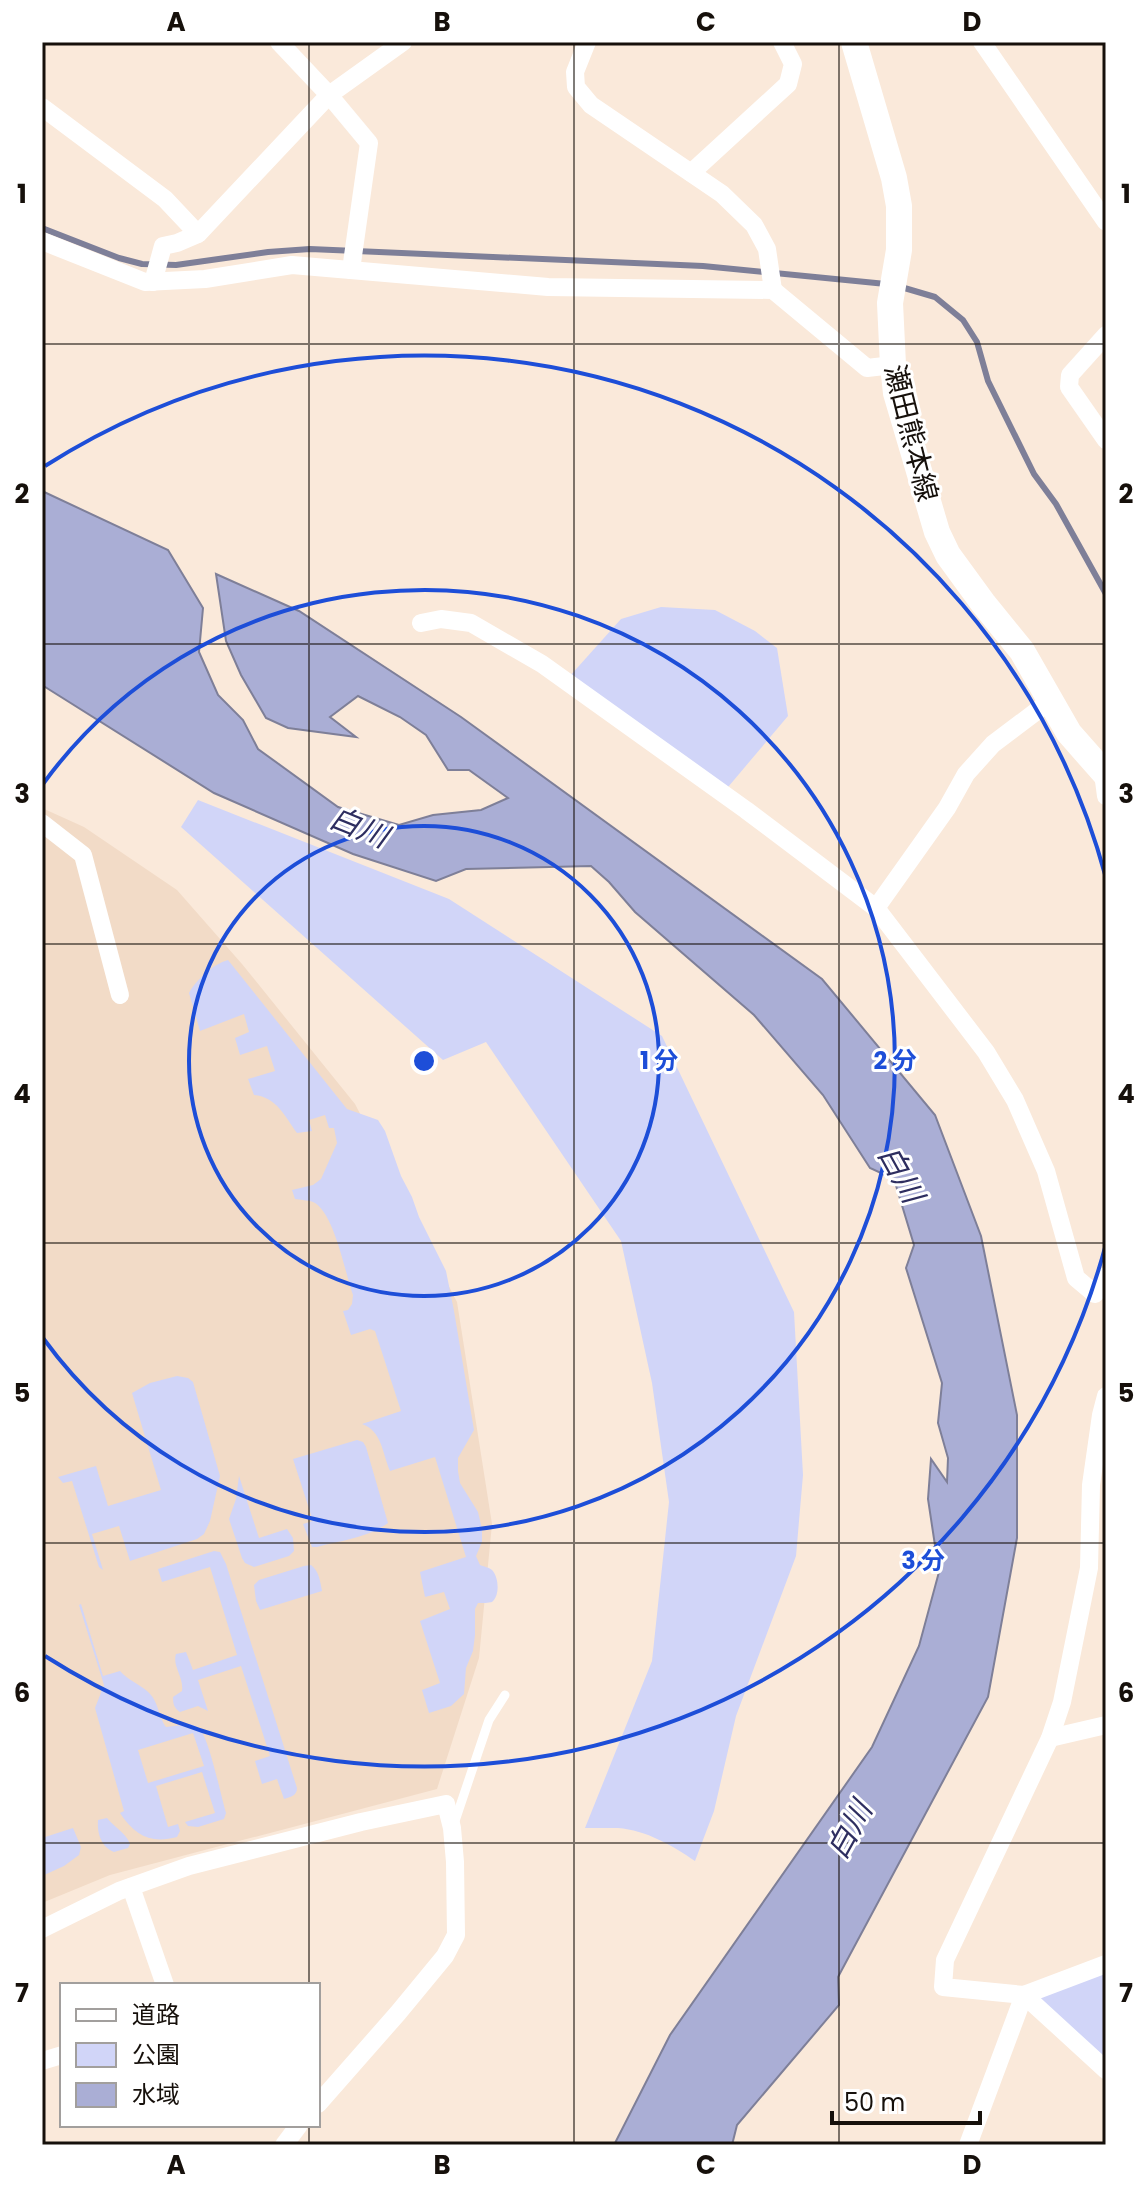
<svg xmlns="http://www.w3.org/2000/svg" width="1148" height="2187" font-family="Poppins,'Noto Sans JP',sans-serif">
<rect width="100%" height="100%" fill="#fae9da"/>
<path fill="#f2dbc7" d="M42 808 84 827 177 890 242 964 355 1104 457 1302 492 1524 479 1658 437 1789 110 1875 42 1903Z"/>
<g fill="#d1d5f8" fill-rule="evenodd">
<path d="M661 607 715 610 755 631 777 648 788 716 723 793 569 677 621 619Z"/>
<path d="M198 800 449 899 662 1036 794 1312 803 1475 796 1556 736 1716 714 1811 695 1861C673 1846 646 1830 618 1828 607 1828 596 1828 585 1828L652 1661 669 1502 652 1383 621 1241 486 1042 443 1060 181 827Z"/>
<path d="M228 960 347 1109 378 1120 385 1131 401 1176 412 1197 419 1217 446 1271 454 1311 474 1430 458 1458V1471L460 1483 478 1512 482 1529V1542L476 1556 480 1565C483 1566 490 1568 492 1570 499 1577 500 1596 492 1602 489 1603 482 1603 478 1603L475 1609V1635L473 1651 466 1668 464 1694 451 1706 429 1713 422 1690 440 1683 420 1621 450 1609 444 1592 425 1597 420 1572 466 1557 435 1457 390 1471C382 1452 382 1431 362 1424L401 1411 375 1331 370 1329 351 1335 343 1311 348 1310 352 1304 353 1295C345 1273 334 1211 313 1202 308 1200 300 1200 295 1199L292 1190 313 1185 321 1179 337 1143 334 1128H329L325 1115 309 1120 312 1131 297 1133C285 1117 277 1097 254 1095L248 1079 275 1071 267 1046 240 1055 235 1038 249 1032 244 1014 200 1031 189 993C196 980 213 964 228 960Z"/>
<path d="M177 1376 188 1378 193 1382 220 1476 210 1521 204 1534 197 1539 130 1561 119 1526 92 1534 103 1570 99 1567 72 1481 63 1483 58 1477 96 1466 108 1506 161 1490 132 1393 150 1383Z"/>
<path d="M357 1440 363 1442 366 1447 388 1523C370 1537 339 1541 317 1547H312L303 1524 313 1521 293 1459Z"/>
<path d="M239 1476 259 1538 287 1529 293 1538 294 1551 289 1556 254 1567 245 1563 242 1558 229 1519 236 1499Z"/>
<path d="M214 1551 220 1552 226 1564 297 1788C297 1796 290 1797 284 1799L277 1779 262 1784 255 1761 270 1756 241 1666 198 1680 208 1711 198 1706 180 1712C174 1708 173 1704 173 1697L182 1691C184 1677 172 1666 176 1654L186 1652 193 1670 237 1655 210 1567 162 1582 158 1569Z"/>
<path d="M311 1565C319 1571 320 1581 322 1591L260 1610 256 1601 254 1585 259 1580 304 1566Z"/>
<path d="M81 1604 103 1676 120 1671C128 1680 139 1684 147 1691 159 1701 158 1716 166 1727L190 1724C195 1726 197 1726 201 1731 210 1743 221 1796 226 1813L224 1819 198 1827 188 1826 185 1822 215 1813 202 1772 156 1786 168 1827 178 1824 180 1831 177 1837C151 1844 135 1836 120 1813L124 1811 95 1708 104 1685 79 1605ZM193 1733 204 1766 148 1783 138 1750Z"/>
<path d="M107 1818C114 1827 126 1833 130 1844L128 1848 114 1852C101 1847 97 1833 98 1820Z"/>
<path d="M73 1828 81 1847 79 1855 64 1866 42 1876V1838Z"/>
<path d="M1106 1964V2070L1024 1995Z"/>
</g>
<path fill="#aaaed5" stroke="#7e7f98" stroke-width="2" d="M42 491 168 550 203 608 199 652 218 695 243 720 258 749 338 807 399 825 433 815 481 810 508 798 469 770H448L426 735 400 717 358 696 330 717 356 737 288 728 266 718 241 675 226 641 216 574 299 611 461 717 822 979 935 1115 981 1236 1017 1415V1538L988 1697 838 1977 839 2005 737 2125 732 2145H614L670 2035 872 1747 919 1646 939 1572 928 1499 931 1459 947 1482 948 1458 938 1423 942 1383 906 1268 914 1245 894 1179 870 1168 823 1095 754 1015 635 912 609 882 591 866 466 869 436 881 353 854 214 793 42 685Z"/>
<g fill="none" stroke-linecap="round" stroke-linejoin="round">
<g stroke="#7e7f98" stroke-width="6">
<path d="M42 228 119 258 142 264 176 265 268 252 310 249 703 266 886 284"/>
<path d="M901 287 935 297 963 320 977 342 988 381 1034 474 1056 504 1106 594"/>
</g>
<path stroke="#fff" stroke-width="9" d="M455 1821 489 1720 505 1695"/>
<g stroke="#fff" stroke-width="18">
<path d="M279 42 329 95 369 143 351 270"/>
<path d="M587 42 575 72 576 87 591 105 722 194 754 225 767 249 773 290"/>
<path d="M982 42 1106 222"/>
<path d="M42 107 165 199 198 234 329 95 403 42"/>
<path d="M691 173 788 84 793 64 782 42"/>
<path d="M42 241 145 282 205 279 292 265 548 287 773 290 867 368 893 365"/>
<path d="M153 282 163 246 177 243 198 234"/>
<path d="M1106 335 1070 375 1069 387 1106 440"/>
<path d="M421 623 441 619 471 623 542 664 746 810 876 908 986 1052 1015 1100 1046 1171 1076 1278 1095 1294 1106 1276"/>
<path d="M1103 773 1106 796"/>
<path d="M42 823 83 855 120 995"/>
<path d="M876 908 947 808 966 774 993 744 1050 701"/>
<path d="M1106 1396 1101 1415 1091 1485 1089 1568 1062 1702 1050 1738 945 1960 943 1987 1024 1995 1106 1964"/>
<path d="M1050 1738 1106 1725"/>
<path d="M131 1887 165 1985"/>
<path d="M42 1929 119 1891 189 1866 361 1822 446 1804 452 1828 455 1862 456 1935 445 1956 398 2013 318 2104"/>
<path d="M1024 1995 1106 2070"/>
<path d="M42 2061 62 2055"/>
<path d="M284 2145 299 2125"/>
<path d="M968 2145 1024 1995"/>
</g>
<path stroke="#fff" stroke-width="26" d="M854 42 894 178 899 206V250L890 303 893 365 896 393 937 532 948 555 983 603 1022 651 1069 733 1106 775"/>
</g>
<path fill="none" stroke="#16100b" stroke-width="2" stroke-opacity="0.55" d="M309 42V1985M574 42V2145M839 42V2145M42 344H1106M42 644H1106M42 944H1106M42 1243H1106M42 1543H1106M42 1843H1106M309 2125V2145"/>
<g fill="none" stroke="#1d4ed8" stroke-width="4">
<circle cx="424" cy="1061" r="235"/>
<path d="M43 784A471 471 0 1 1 43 1338"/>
<path d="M1106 1244A706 706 0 0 1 45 1656M45 466A706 706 0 0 1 1106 878"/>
</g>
<g text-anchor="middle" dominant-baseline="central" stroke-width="6" stroke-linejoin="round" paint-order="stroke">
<g font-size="28" fill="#16100b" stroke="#fff">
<text transform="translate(911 433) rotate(76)">瀬田熊本線</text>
</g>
<g font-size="30" font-style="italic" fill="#2e2e60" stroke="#fff">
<text transform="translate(359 827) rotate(22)">白川</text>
<text transform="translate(901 1174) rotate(61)">白川</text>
<text transform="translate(849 1830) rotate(-61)">白川</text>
</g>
</g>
<circle cx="424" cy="1061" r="12" fill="#1d4ed8" stroke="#fff" stroke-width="4"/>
<g font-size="24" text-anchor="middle" font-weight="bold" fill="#1d4ed8" stroke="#fff" stroke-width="6" stroke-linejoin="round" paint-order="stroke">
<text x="659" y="1069">1 分</text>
<text x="895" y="1069">2 分</text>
<text x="923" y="1569">3 分</text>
</g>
<rect width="1148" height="2187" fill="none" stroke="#ffffff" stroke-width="88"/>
<rect x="60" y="1983" width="260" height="144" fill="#ffffff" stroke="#a29f9d" stroke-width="2"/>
<rect x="76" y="2009" width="40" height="12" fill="#ffffff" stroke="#a29f9d" stroke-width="2"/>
<text x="132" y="2023" font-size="24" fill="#16100b">道路</text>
<rect x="76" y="2043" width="40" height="24" fill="#d1d5f8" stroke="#a29f9d" stroke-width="2"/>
<text x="132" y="2063" font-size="24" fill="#16100b">公園</text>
<rect x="76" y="2083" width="40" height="24" fill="#aaaed5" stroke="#a29f9d" stroke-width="2"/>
<text x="132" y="2103" font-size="24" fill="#16100b">水域</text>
<path d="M832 2111v12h148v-12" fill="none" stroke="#16100b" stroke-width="4"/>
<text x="844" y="2111" font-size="24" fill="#16100b" stroke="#ffffff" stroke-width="6" paint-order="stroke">50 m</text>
<rect x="44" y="44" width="1060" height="2099" fill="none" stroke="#16100b" stroke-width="3"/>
<g font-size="26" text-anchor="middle" font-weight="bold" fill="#16100b">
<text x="176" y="31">A</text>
<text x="442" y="31">B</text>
<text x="706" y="31">C</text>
<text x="972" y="31">D</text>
<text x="22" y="203">1</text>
<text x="1126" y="203">1</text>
<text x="22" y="503">2</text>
<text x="1126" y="503">2</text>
<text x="22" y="803">3</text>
<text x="1126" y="803">3</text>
<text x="22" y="1103">4</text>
<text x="1126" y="1103">4</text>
<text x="22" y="1402">5</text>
<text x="1126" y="1402">5</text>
<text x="22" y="1702">6</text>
<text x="1126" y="1702">6</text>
<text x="22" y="2002">7</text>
<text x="1126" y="2002">7</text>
<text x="176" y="2174">A</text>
<text x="442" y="2174">B</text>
<text x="706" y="2174">C</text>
<text x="972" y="2174">D</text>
</g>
</svg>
